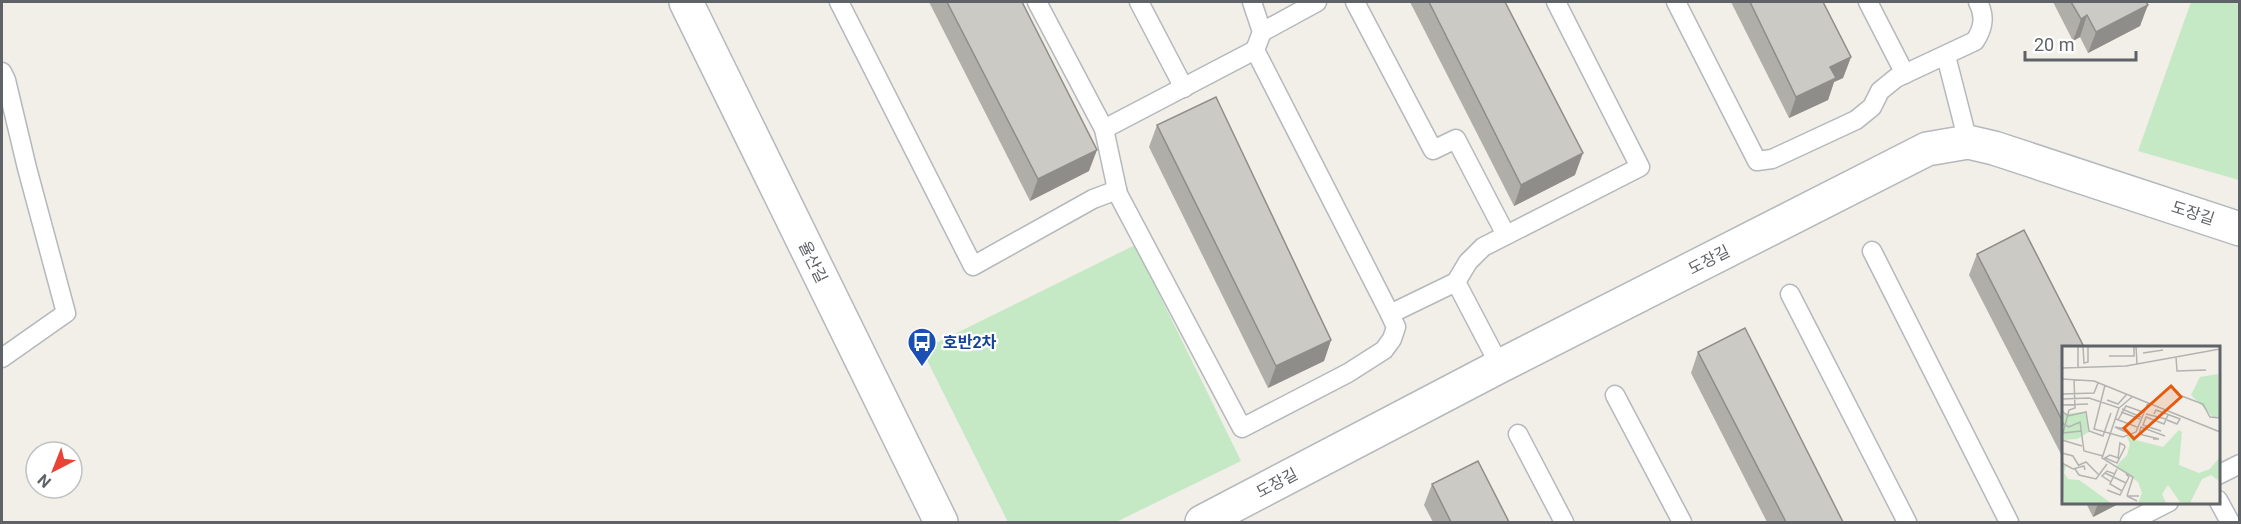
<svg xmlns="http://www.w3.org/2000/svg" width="2241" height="524" font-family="Roboto,'Noto Sans KR',sans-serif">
<rect width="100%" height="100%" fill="#f1efe8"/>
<g fill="#c5e8c5">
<path d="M2191 2H2239V180L2138 151Z"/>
<path d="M1135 245 1241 461 1116 522H1008L922 350Z"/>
</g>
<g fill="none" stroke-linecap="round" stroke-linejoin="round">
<g stroke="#b5b8bc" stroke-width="21">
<g id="service">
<path d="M839 2 973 266 1093 199 1117 190"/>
<path d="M1037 2 1104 129 1118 194 1242 428 1348 373 1384 350 1392 339 1396 327 1390 314"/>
<path d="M1139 2 1184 88"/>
<path d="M1252 2 1262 32 1255 50 1390 314 1456 282 1468 262 1483 247 1640 167 1556 2"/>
<path d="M1355 2 1433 150 1456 139 1506 235"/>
<path d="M1676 2 1757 161 1772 159 1856 120 1872 107 1880 91 1896 78 1975 41C1984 27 1985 16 1978 2"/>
<path d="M1868 2 1905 74"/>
<path d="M1262 32 1317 2"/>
<path d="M1946 56 1968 142"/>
<path d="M2 72 6 80 27 168 66 313 2 358"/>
<path d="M1104 129 1255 50"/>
<path d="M1872 251 2009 522"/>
<path d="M1456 282 1500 366"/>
<path d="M1790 294 1907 522"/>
<path d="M1615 395 1682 522"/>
<path d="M1518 434 1564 522"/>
<path d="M2218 475 2240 464"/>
<path d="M2218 500 2230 522"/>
<path d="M2130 522 2169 502"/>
</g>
</g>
<g stroke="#b5b8bc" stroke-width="36">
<path id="minor" d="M1202 522 1500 366 1927 149 1968 142 1994 148 2240 229"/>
</g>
<g stroke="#b5b8bc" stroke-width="36">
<path id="tertiary" d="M686 2 941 522"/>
</g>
<use href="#service" stroke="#fff" stroke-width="18"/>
<use href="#minor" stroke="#fff" stroke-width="33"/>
<use href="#tertiary" stroke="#fff" stroke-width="33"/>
</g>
<g fill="#afaea9">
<path d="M929 2H1022L1089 171 1030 201Z"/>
<path d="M1410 2H1505L1575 175 1514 206Z"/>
<path d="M1731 2H1823L1851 57 1843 78 1834 82 1828 100 1789 118Z"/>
<path d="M2053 2H2146L2140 26 2088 53 2080 37 2073 41Z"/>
<path d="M1157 125 1331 340 1324 361 1268 388 1149 147Z"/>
<path d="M1977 254 2064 347V460L1969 275Z"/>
<path d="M1698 352 1843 522H1767L1691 373Z"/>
<path d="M1432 484 1509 522H1433L1424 505Z"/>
<path d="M2085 501H2124L2093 517Z"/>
</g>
<g fill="#8f8d8a">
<path d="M2148 5 2140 26 2088 53 2096 32Z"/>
<path d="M2087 15 2080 37 2073 41 2081 19Z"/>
<path d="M1851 57 1843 78 1834 82 1828 100 1789 118 1796 97 1830 67Z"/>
<path d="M1097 150 1089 171 1030 201 1038 179Z"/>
<path d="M1583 153 1575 175 1514 206 1521 185Z"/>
<path d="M1331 340 1324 361 1268 388 1276 366Z"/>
<path d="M2099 501H2124L2093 517Z"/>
</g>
<g fill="#cccac5" stroke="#8f8d8a" stroke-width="1.5">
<path d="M947 2H1022L1097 150 1038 179Z"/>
<path d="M1429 2H1505L1583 153 1521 185Z"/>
<path d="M1750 2H1823L1851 57 1830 67 1836 78 1796 97Z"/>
<path d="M2071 2H2146L2148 5 2096 32 2087 15 2081 19Z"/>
<path d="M1216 97 1331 340 1276 366 1157 125Z"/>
<path d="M2024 230 2084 347H2064V424L1977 254Z"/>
<path d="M1745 328 1843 522H1786L1698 352Z"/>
<path d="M1478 461 1509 522H1451L1432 484Z"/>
</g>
<defs>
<g id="bus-pin" transform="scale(1.5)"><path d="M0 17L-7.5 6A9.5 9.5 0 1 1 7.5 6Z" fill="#1a4fb4" stroke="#fff"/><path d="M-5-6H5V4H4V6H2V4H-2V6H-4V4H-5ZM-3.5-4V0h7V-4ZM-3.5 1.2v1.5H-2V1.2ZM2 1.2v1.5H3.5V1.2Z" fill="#fff"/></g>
</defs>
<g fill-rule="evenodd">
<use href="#bus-pin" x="922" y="342"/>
</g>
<g text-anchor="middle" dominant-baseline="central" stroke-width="4.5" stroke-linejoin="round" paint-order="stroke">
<g font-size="16" fill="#5f6368" stroke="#fff">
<text transform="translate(2193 213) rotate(18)">도장길</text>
<text transform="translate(1709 260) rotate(-27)">도장길</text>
<text transform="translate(813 262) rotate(64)">율산길</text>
<text transform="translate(1277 483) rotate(-28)">도장길</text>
</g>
<g font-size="16" font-weight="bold" fill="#164399" stroke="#fff" text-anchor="start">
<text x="943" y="342">호반2차</text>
</g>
</g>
<g transform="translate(2062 346)">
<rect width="158" height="158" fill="#f1efe8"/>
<path d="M156 28 157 71H151L129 49 138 31ZM23 66 27 86 15 93 0 94V68ZM117 84 120 86 117 119 137 127 148 123 157 112V135L149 129 140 133 128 157 118 156 106 139 100 148 104 157H76L80 147 76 136 54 120 65 109 68 98 65 91 71 88 74 94 101 101ZM0 118 4 120 2 127 6 133 17 134 49 157H2Z" fill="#c5e8c5"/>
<path fill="none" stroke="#b3b3b1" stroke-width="1.5" d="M16 0V21M21 0 22 17 26 16V0M74 0 75 18M81 7 101 4M47 10H72V0M114 11 115 25 144 24M0 22 64 20 158 3M0 33 32 35 158 86M43 39 32 83 61 91 74 86 86 57M116 46 112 43 117 49 141 58 148 71 158 72M0 48 32 47 36 37M0 53 27 52 57 62 70 51M45 54 56 58 65 48M0 59 26 58M57 62 40 112 71 131 65 150M60 63 79 71M0 65 6 70 24 66 27 85 41 90 49 67M59 66 78 73M84 68 104 73M92 68 94 64 118 73 115 78 105 74M54 73 75 81M56 74 64 60 81 66M0 77 7 81 18 76 22 105 41 110M64 83 53 81 64 86M99 85 81 79 84 71 102 78 106 69M0 87 20 85M1 87 7 64 13 62 12 33M91 93H97L77 88 79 81 103 90M0 94 20 100M57 97H58L62 99 63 101 55 117 43 112 48 109 56 112 58 97M0 107 11 110 17 120M0 117 11 123 22 120 23 124M17 119 24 116 37 129M13 123 17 129 34 133 45 118M55 123 48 138 60 145M43 127 64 137M49 136 40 130 45 125 53 128M45 144 58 149 67 131 64 128M75 155 65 150H77"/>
<path fill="#e8590c" fill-opacity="0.15" stroke="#e8590c" stroke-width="3" d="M109 40 119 51 72 93 62 82Z"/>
<rect width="158" height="158" fill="none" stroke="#5f6368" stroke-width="3"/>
</g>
<rect width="2241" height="524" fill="none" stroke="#5f6368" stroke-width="6"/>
<g transform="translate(54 470) rotate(222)"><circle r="28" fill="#ffffff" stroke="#bfc1c3" stroke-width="1.5"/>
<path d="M0-4.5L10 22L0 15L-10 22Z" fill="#ea4335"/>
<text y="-9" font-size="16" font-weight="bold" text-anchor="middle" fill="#5f6368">N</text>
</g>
<path d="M2025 51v9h111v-9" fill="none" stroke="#5f6368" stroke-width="3"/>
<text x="2034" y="51" font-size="18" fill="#5f6368" stroke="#ffffff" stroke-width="4.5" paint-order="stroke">20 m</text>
</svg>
